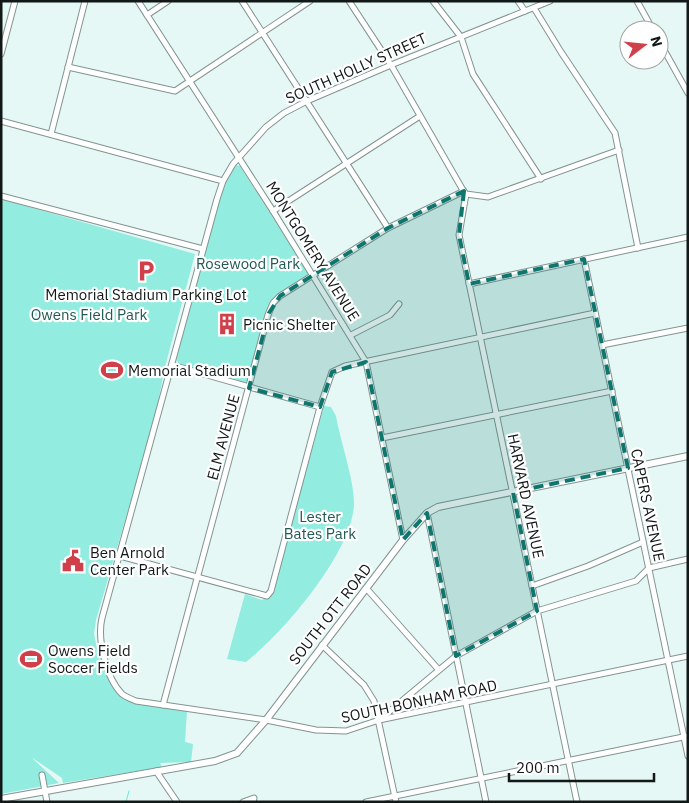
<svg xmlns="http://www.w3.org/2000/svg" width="689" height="803" font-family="'IBM Plex Sans',sans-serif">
<rect width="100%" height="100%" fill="#e5f8f5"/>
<g fill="#92ecdf">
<path d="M236 165 240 166 308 273 307 276 277 295 270 301 247 381 244 383 180 365 176 360 220 198 229 175Z"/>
<path d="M1 199 195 254 165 367 155 418 96 620 94 634 97 649 114 687 121 697 138 704 187 711 185 742 193 744 191 762 160 763 162 767 63 783 62 778 31 757 59 783 1 794Z"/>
<path d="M324 406 331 407 336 416C340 440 355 482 354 505 351 554 283 633 246 662L227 659 245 594 262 600 272 594Z"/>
</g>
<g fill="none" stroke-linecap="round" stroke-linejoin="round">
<path stroke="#64eddc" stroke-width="1" d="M126 802 129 791"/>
<g stroke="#839491" stroke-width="7">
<g id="minor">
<path d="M138 1 273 211 366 362 403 540"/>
<path d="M242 1 388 228"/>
<path d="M349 1 391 65 464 192"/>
<path d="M433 1 461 37 473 74 541 179"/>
<path d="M518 1 525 11"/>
<path d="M550 1 391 65 307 101 284 113 266 127 233 164 223 181 217 199 102 618C97 639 106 678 122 694 126 697 131 699 136 701L266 720 316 730 346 731 379 720 688 656"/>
<path d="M637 1 653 30"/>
<path d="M534 8 561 52 615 133 638 248"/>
<path d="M147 15 168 1"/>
<path d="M659 41 688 93"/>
<path d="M1 54 15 1"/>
<path d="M68 67 175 91 310 1"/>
<path d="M1 121 223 181"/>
<path d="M51 134 85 1"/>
<path d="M466 194 459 235 577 802"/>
<path d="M466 194 488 197 619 150"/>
<path d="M1 196 203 249"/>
<path d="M273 211 420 116"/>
<path d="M584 259 688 756"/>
<path d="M469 284 688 237"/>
<path d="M351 335 390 315 399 304"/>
<path d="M602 345 688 328"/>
<path d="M172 365 320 407"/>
<path d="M382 438 612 391"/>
<path d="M427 513 486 802"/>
<path d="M120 556 267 596 271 591 320 407 332 372 345 366 595 313"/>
<path d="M532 586 588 566 643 542"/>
<path d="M366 588 438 669"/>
<path d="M322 645 364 685 374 701 396 802"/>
<path d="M163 705 268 315 273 303 280 296 388 228 464 191"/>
<path d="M379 720 456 656 537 611 636 581 649 568 688 559"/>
<path d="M156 771 177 802"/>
<path d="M42 775 47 802"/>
<path d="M243 802 254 798 253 802"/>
<path d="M366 802 688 736"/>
</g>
</g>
<g stroke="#839491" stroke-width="8">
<path id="tertiary" d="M1 799 215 761 237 753 266 720 403 540 427 513 438 507 688 456"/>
</g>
<use href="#minor" stroke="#fff" stroke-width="5"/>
<use href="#tertiary" stroke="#fff" stroke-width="6"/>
</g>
<path fill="#0f766e" fill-opacity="0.2" stroke="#0f766e" stroke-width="4" stroke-dasharray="10 6" stroke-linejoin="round" d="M464 191 459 235 469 284 584 259 628 468 513 492 537 611 456 656 427 513 403 540 366 362 332 372 320 407 249 388 269 313 280 296 388 228Z"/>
<defs>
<g id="parking-bare" transform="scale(1.725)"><path d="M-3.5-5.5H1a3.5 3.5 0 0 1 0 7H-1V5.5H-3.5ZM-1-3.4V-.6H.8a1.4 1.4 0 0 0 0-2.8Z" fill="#d0404b" stroke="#fff" stroke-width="2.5" paint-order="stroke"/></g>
<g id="building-bare" transform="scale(1.725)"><path d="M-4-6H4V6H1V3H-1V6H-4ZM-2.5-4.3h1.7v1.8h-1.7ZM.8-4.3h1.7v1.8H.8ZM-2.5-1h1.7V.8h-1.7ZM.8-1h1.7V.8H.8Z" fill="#d0404b" stroke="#fff" stroke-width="2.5" paint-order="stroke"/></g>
<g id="stadium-bare" transform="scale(1.725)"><path d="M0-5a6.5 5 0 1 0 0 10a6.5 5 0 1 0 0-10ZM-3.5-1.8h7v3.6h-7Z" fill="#d0404b" stroke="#fff" stroke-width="2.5" paint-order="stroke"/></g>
<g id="civic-bare" transform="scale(1.725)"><path d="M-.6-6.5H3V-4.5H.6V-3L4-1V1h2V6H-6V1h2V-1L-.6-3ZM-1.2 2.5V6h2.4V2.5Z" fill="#d0404b" stroke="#fff" stroke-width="2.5" paint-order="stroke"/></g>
</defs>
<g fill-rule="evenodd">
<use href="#parking-bare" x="146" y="271"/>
<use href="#building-bare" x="227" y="324"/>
<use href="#stadium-bare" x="112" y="370"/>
<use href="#civic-bare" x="73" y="561"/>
<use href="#stadium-bare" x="31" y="659"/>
</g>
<g text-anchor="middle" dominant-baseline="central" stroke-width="4.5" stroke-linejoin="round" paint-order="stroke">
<g font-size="15" fill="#111817" stroke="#fff">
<text transform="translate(356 68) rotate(-24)">SOUTH HOLLY STREET</text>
<text transform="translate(313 251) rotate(58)">MONTGOMERY AVENUE</text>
<text transform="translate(223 437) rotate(-75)">ELM AVENUE</text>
<text transform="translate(526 496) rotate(78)">HARVARD AVENUE</text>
<text transform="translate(648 505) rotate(78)">CAPERS AVENUE</text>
<text transform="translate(330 614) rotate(-52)">SOUTH OTT ROAD</text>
<text transform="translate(419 701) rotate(-12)">SOUTH BONHAM ROAD</text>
</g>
<g font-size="15" fill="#215a53" stroke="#fff">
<text x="248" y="263">Rosewood Park</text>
<text x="89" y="314">Owens Field Park</text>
<text x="320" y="516">Lester<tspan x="320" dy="17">Bates Park</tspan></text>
</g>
<g font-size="15" fill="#111817" stroke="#fff" text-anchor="start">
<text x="146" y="294" text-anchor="middle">Memorial Stadium Parking Lot</text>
<text x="243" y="324">Picnic Shelter</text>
<text x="128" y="370">Memorial Stadium</text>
<text x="90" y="552">Ben Arnold<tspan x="90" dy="17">Center Park</tspan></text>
<text x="48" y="650">Owens Field<tspan x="48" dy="17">Soccer Fields</tspan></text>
</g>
</g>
<rect width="689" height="803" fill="none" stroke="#111817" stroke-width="5"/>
<g transform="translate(644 45) rotate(74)"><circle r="24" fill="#ffffff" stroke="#a0a3a2"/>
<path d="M0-4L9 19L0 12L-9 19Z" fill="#d0404b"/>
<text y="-8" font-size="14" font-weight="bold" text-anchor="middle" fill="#111817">N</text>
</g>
<path d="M509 773v8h145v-8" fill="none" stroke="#111817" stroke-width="2.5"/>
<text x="516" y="773" font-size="15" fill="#111817" stroke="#ffffff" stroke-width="4" paint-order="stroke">200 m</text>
</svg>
